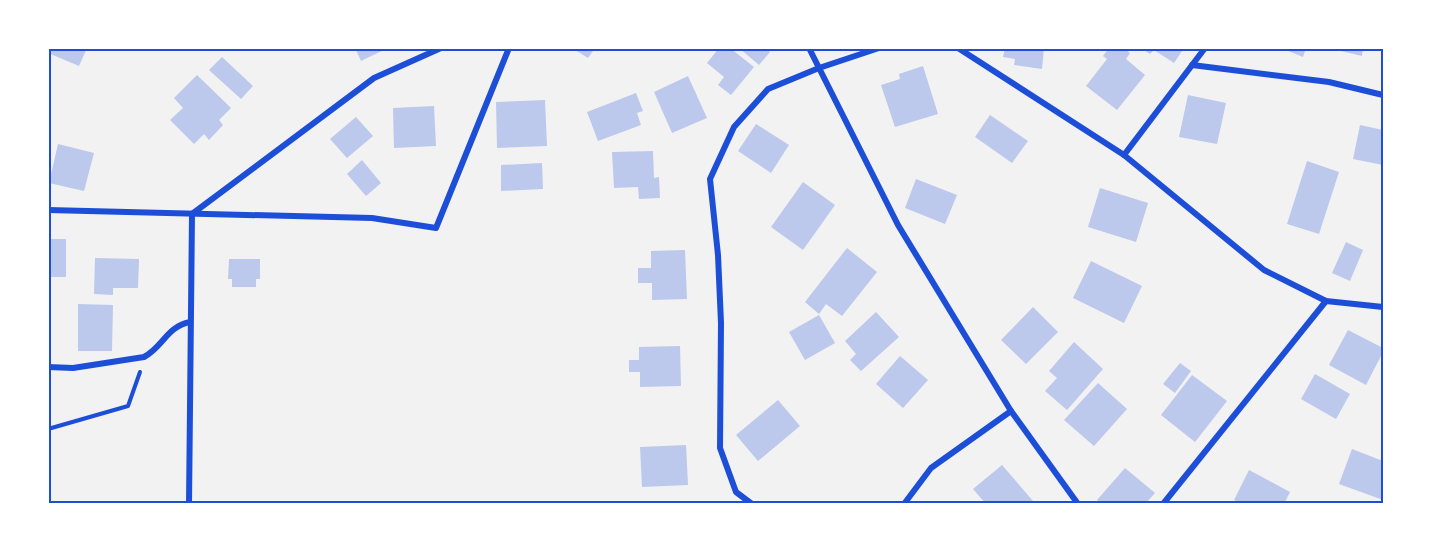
<svg xmlns="http://www.w3.org/2000/svg" width="1431" height="552" font-family="'Fira Sans',sans-serif">
<rect width="100%" height="100%" fill="#f2f2f2"/>
<g fill="#bdc9ec">
<path d="M48 48H87L79 66 48 53Z"/>
<path d="M355 48H388L361 61Z"/>
<path d="M572 48H595L588 58Z"/>
<path d="M719 48H730L754 67 731 95 718 85 724 77 707 63Z"/>
<path d="M739 48H765L770 52 759 65Z"/>
<path d="M1005 48H1044L1042 69 1014 65 1015 59 1003 57Z"/>
<path d="M1109 48H1124L1130 53 1126 59 1145 75 1117 110 1086 86 1107 59 1103 56Z"/>
<path d="M1141 48H1184L1174 63 1154 50 1150 54Z"/>
<path d="M1281 48H1306L1303 57Z"/>
<path d="M1342 48H1363L1362 56 1341 51Z"/>
<path d="M222 57 253 86 241 99 209 70Z"/>
<path d="M923 66 938 114 895 127 881 85 900 79 899 74Z"/>
<path d="M197 75 231 108 219 120 223 125 209 140 204 134 194 144 170 120 183 108 174 98Z"/>
<path d="M688 76 707 118 672 133 654 92Z"/>
<path d="M636 93 643 111 637 113 641 125 598 141 587 112Z"/>
<path d="M1188 95 1226 103 1217 144 1179 137Z"/>
<path d="M545 100 547 146 497 148 496 102Z"/>
<path d="M434 106 436 146 394 148 393 108Z"/>
<path d="M990 115 1028 141 1012 163 975 137Z"/>
<path d="M356 117 373 136 347 158 330 139Z"/>
<path d="M756 124 789 145 771 173 738 151Z"/>
<path d="M1360 125 1383 130V165L1353 159Z"/>
<path d="M58 144 94 153 84 191 49 183Z"/>
<path d="M653 151 654 178 659 177 660 198 639 199 638 187 614 188 612 152Z"/>
<path d="M362 160 381 183 366 196 347 174Z"/>
<path d="M1307 161 1339 172 1319 234 1287 224Z"/>
<path d="M542 163 543 189 501 191V165Z"/>
<path d="M916 179 957 195 945 224 905 208Z"/>
<path d="M803 182 835 205 803 250 771 227Z"/>
<path d="M1100 188 1148 203 1136 242 1088 227Z"/>
<rect x="48" y="239" width="18" height="38"/>
<path d="M1346 242 1363 250 1350 281 1332 273Z"/>
<path d="M847 248 877 272 842 316 826 304 819 314 805 302Z"/>
<path d="M685 250 687 299 652 300V283H638V268H651V251Z"/>
<path d="M95 258 139 259 138 288H113V295L94 294Z"/>
<path d="M229 259H260V279H256V287H232V279H228Z"/>
<path d="M1091 261 1142 286 1124 323 1073 298Z"/>
<path d="M78 304 113 305 112 351H78Z"/>
<path d="M1033 307 1058 332 1026 364 1001 340Z"/>
<path d="M876 312 899 337 861 371 850 360 856 354 845 341Z"/>
<path d="M819 315 835 343 805 360 789 332Z"/>
<path d="M1348 330 1383 348V352L1366 385 1329 365Z"/>
<path d="M1074 342 1103 369 1067 410 1045 391 1057 378 1049 371Z"/>
<path d="M680 346 681 386 640 387V372H629V360H639V347Z"/>
<path d="M900 356 928 380 903 408 876 384Z"/>
<path d="M1180 363 1191 371 1175 393 1163 384Z"/>
<path d="M1315 374 1350 394 1336 419 1301 399Z"/>
<path d="M1192 375 1227 401 1195 442 1161 415Z"/>
<path d="M1098 383 1127 409 1094 446 1064 420Z"/>
<path d="M778 400 800 426 758 461 736 435Z"/>
<path d="M686 445 688 485 642 487 640 447Z"/>
<path d="M1352 449 1383 461V500L1339 484Z"/>
<path d="M1002 465 1033 501 1029 504H986L973 489Z"/>
<path d="M1125 468 1155 493 1145 504H1102L1097 500Z"/>
<path d="M1249 470 1290 492 1284 504H1242L1234 500Z"/>
</g>
<g fill="none" stroke-linecap="round" stroke-linejoin="round">
<path stroke="#1d4ed8" stroke-width="4" d="M48 429 128 406 140 372"/>
<g stroke="#1d4ed8" stroke-width="6">
<path d="M809 48 898 225 1011 411 1078 504"/>
<path d="M958 48 1124 155 1264 270 1326 301 1383 307"/>
<path d="M1192 65 1329 82 1383 95"/>
<path d="M1124 155 1205 48"/>
<path d="M48 210 372 218 436 228 509 48"/>
<path d="M48 367 73 368 144 357C164 346 166 327 190 322"/>
<path d="M189 504 192 214 374 78 441 48"/>
<path d="M752 504 736 492 720 448 721 323 718 255 710 179 734 127 768 89 819 68 879 48"/>
<path d="M904 504 931 468 1011 411"/>
<path d="M1163 504 1326 301"/>
</g>
</g>
<rect width="1431" height="552" fill="none" stroke="#ffffff" stroke-width="99"/>
<rect x="50" y="50" width="1332" height="452" fill="none" stroke="#1d4ed8" stroke-width="2"/>
</svg>
